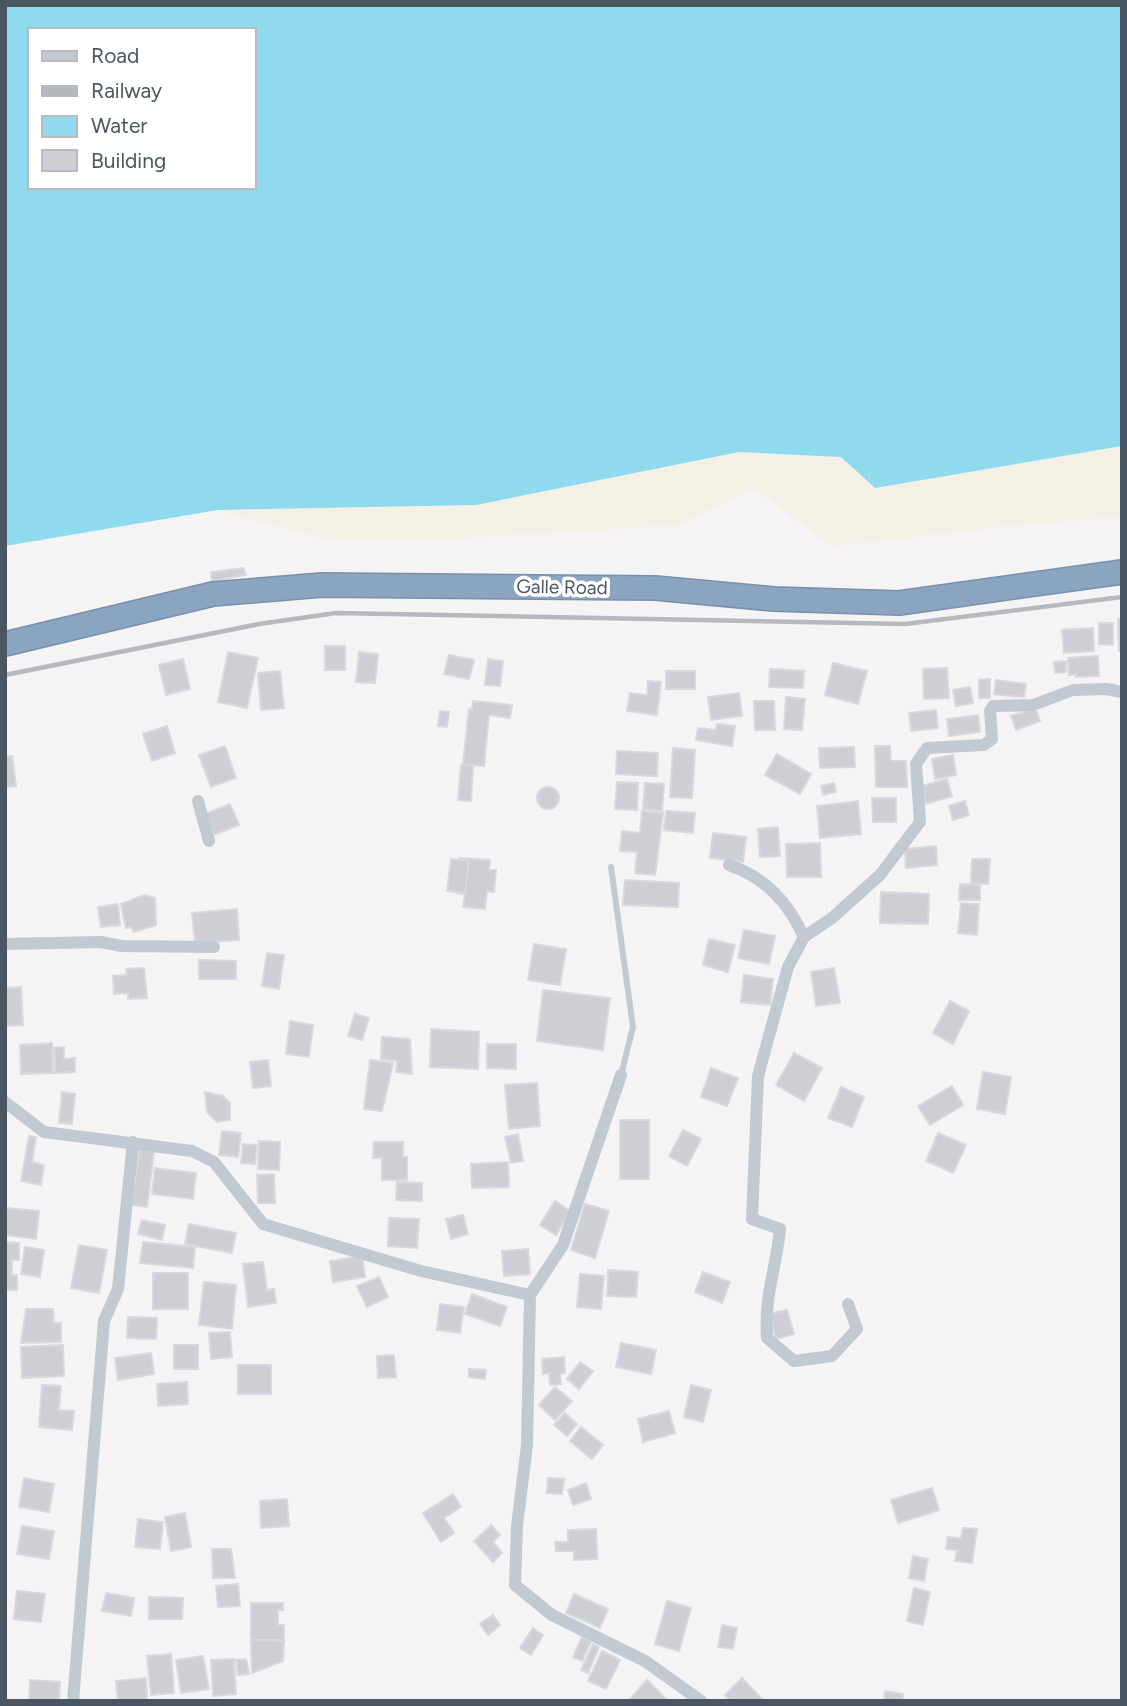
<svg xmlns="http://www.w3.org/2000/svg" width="1127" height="1706" font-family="Figtree,sans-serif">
<rect width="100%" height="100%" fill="#f5f3f3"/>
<path fill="#f5f0e5" d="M1122 446V517L1028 524 832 546 754 489 676 525 479 537 328 540 218 510 476 505 739 452 841 457 875 488Z"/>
<path fill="#90daee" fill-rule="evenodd" d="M5 5H1122V446L875 488 841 457 739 452 476 505 218 510 5 546ZM30 30H254V187H30Z"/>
<g fill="#cdcfd5" stroke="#d7d9de" stroke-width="2">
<path d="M243 568 246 575 212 581 211 572Z"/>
<path d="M1122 618V651H1119L1118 619Z"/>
<path d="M1099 623H1113V645L1099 644Z"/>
<path d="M1093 628 1094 651 1064 653 1062 630Z"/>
<rect x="325" y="646" width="20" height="24"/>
<path d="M228 652 258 658 247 708 218 702Z"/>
<path d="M359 652 378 654 375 683 356 682Z"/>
<path d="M449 655 474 660 469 679 444 674Z"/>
<path d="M1098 656 1099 676 1076 677V674L1069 675 1068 658Z"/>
<path d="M183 659 190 689 166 695 159 665Z"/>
<path d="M488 659 503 661 500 686 485 685Z"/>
<path d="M1066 661V672L1055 673 1054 662Z"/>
<path d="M833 663 867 671 858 704 825 695Z"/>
<path d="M947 668 949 698 924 699 923 669Z"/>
<path d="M770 669 804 671 803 688 769 687Z"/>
<path d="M280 671 284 708 261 710 258 673Z"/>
<rect x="666" y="671" width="29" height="18"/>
<path d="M990 679V698H979V680Z"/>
<path d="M996 680 1026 684 1024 697 994 694Z"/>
<path d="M648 681 661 682 657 715 627 711 630 693 647 695Z"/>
<path d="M970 687 973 703 956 706 953 690Z"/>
<path d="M739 693 742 716 711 720 708 697Z"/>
<path d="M786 697 805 699 802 730 784 729Z"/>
<path d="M473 701 512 705 510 718 489 715 484 766 463 764 469 709 472 710Z"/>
<path d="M754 701H774L775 730H755Z"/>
<path d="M1035 708 1040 721 1016 730 1011 716Z"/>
<path d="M936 710 938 728 911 731 909 713Z"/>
<path d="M440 711 449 712 447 727 438 726Z"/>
<path d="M978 715 980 732 949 736 947 719Z"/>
<path d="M717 724 735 726 732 746 696 740 698 728 716 730Z"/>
<path d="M167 726 175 753 152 761 143 734Z"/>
<path d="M225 746 236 778 211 787 199 755Z"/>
<path d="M875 746H890L891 761H906L907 787H876Z"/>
<path d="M854 747 855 767 820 768 819 748Z"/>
<path d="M673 748 695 750 692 798 670 797Z"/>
<path d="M617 751 658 753 657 776 616 774Z"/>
<path d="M777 754 811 774 800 794 765 775Z"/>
<path d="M953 755 956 775 935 779 932 759Z"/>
<path d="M12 756 16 786 5 787V757Z"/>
<path d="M461 765 473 766 471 801 458 800Z"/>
<path d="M947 779 952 796 926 804 922 786Z"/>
<path d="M617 782 638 783 637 810 615 809Z"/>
<path d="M645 783 664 784 662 811 643 809Z"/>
<path d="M834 783 836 792 823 795 821 786Z"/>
<circle cx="548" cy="798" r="11"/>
<path d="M872 798H896V822H873Z"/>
<path d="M858 801 861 834 820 838 817 806Z"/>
<path d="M965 801 969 815 953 820 949 806Z"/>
<path d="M230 804 239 825 214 835 205 814Z"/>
<path d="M642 811 663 813 655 875 635 873 637 852 620 851 622 831 640 833Z"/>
<path d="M666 811 695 813 693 833 664 830Z"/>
<path d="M778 827 780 856 760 857 758 829Z"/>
<path d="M713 833 746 837 743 862 710 858Z"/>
<path d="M820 843 821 877H787L786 844Z"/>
<path d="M936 846 937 865 906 868 905 849Z"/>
<path d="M460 858 490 860 489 870H496L494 892 487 891 485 909 463 907 465 894 457 893Z"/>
<path d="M451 859 469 861 465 893 447 891Z"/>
<path d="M972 859H990L988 884 971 883Z"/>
<path d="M625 880 679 883 678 907 623 905Z"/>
<path d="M960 884 980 885V900H959Z"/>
<path d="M881 892 929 894 928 924 880 923Z"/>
<path d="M144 895 155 898 156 925 134 932 131 927 126 928 121 904Z"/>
<path d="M961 903 979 904 977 935 958 933Z"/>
<path d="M118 904 120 925 101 927 98 907Z"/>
<path d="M237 909 239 940 195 943 192 913Z"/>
<path d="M744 930 775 936 769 964 738 958Z"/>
<path d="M709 939 735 945 728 972 703 965Z"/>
<path d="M534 944 566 949 560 985 528 980Z"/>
<path d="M267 953 284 955 279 989 262 986Z"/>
<path d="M199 960 236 961V979H199Z"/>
<path d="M144 968 147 998 128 999V993L114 994 113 976 127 975 126 969Z"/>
<path d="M834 968 840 1003 816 1006 811 972Z"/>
<path d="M744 975 773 979 770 1005 741 1002Z"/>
<path d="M21 987 23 1025 5 1026V988Z"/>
<path d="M543 990 610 998 603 1050 537 1041Z"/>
<path d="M950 1001 969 1011 953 1044 933 1033Z"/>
<path d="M355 1014 369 1018 362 1040 348 1036Z"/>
<path d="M290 1021 313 1025 309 1057 286 1054Z"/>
<path d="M431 1029 479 1032 478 1069 430 1067Z"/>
<path d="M382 1037 410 1039 412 1074 396 1072 397 1061 381 1059Z"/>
<path d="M52 1043 53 1073 21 1074 20 1045Z"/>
<path d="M487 1044H516V1069L487 1068Z"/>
<path d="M64 1047V1059L75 1058V1072L55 1073 54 1048Z"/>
<path d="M794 1053 822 1068 804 1101 776 1085Z"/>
<path d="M268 1060 271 1086 253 1088 250 1062Z"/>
<path d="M370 1060 393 1063 382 1111 364 1109Z"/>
<path d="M711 1068 738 1078 727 1106 701 1097Z"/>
<path d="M983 1072 1011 1077 1005 1114 977 1109Z"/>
<path d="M537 1083 540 1126 509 1129 505 1085Z"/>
<path d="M952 1086 963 1105 930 1125 918 1106Z"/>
<path d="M841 1087 864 1097 852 1127 828 1118Z"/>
<path d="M62 1092 75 1094 72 1124 59 1123Z"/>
<path d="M205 1092 223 1096 230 1103V1120L217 1122 207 1112Z"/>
<rect x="620" y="1120" width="29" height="59"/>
<path d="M683 1130 701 1139 687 1166 669 1156Z"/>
<path d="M222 1131 241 1133 238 1157 219 1155Z"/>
<path d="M938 1133 966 1145 953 1173 926 1161Z"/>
<path d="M518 1134 523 1161 511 1163 505 1137Z"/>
<path d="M29 1136 36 1137 32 1162 44 1165 41 1185 21 1181Z"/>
<path d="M259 1141 280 1142 279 1170 258 1169Z"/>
<path d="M374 1142H403V1157H407V1180H382V1158H373Z"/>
<path d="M243 1144 257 1145 255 1164 241 1163Z"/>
<path d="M139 1150 154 1152 147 1207 132 1205Z"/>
<path d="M508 1162 509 1187 472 1188 471 1164Z"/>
<path d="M155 1168 196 1173 193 1199 152 1194Z"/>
<path d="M274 1174 275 1203H258L257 1175Z"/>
<path d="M397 1182 422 1183V1201L396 1200Z"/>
<path d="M555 1201 570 1211 556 1235 540 1225Z"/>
<path d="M585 1204 609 1211 595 1258 571 1250Z"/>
<path d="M7 1208 39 1211 36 1239 5 1235Z"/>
<path d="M463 1215 468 1234 451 1239 446 1219Z"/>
<path d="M389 1218 419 1219 417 1248 388 1246Z"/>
<path d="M142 1220 165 1225 162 1240 138 1234Z"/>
<path d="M189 1224 236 1233 232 1253 185 1244Z"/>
<path d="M5 1242 19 1243V1260H12V1275H17V1290H5Z"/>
<path d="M143 1242 195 1247 193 1268 140 1263Z"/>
<path d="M79 1245 107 1250 99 1293 71 1288Z"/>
<path d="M25 1247 44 1250 40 1277 21 1274Z"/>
<path d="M528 1249 530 1274 504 1276 502 1251Z"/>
<path d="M362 1256 365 1277 333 1282 330 1261Z"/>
<path d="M263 1262 267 1290 274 1289 276 1303 248 1307 243 1264Z"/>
<path d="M608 1270 638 1272 636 1297 607 1296Z"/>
<path d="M703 1272 730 1282 722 1303 695 1292Z"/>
<rect x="153" y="1273" width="35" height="36"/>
<path d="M580 1274 604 1276 601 1309 577 1307Z"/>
<path d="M379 1277 388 1297 367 1307 357 1286Z"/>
<path d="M204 1282 236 1285 232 1329 199 1325Z"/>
<path d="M472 1294 507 1307 500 1326 465 1314Z"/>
<path d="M440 1304 464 1307 460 1333 437 1330Z"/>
<path d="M26 1309H53L54 1323H61V1342L21 1343Z"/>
<path d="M787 1310 794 1334 776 1339 769 1314Z"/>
<path d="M128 1317 157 1318 156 1339 127 1338Z"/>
<path d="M230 1332 232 1357 211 1359 209 1333Z"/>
<path d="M621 1343 656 1350 651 1374 616 1367Z"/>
<path d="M63 1345 64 1376 22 1378 21 1347Z"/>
<rect x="174" y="1345" width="24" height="24"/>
<path d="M151 1353 154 1374 118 1380 115 1358Z"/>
<path d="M394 1355 396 1377 378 1378 377 1356Z"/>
<path d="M564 1357 565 1373 560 1374 561 1384 550 1385 549 1373 543 1374 542 1359Z"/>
<path d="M580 1362 593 1371 579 1389 567 1379Z"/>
<rect x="238" y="1365" width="33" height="29"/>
<path d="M469 1369 486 1370 485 1379 469 1377Z"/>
<path d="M187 1382 188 1404 158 1406 157 1384Z"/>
<path d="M42 1385 61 1386 59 1410 74 1411 72 1430 39 1427Z"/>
<path d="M691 1385 711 1390 703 1422 684 1417Z"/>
<path d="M555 1387 572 1401 555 1420 539 1405Z"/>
<path d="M669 1411 675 1433 643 1442 638 1419Z"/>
<path d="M565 1413 577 1424 567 1436 554 1425Z"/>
<path d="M581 1427 603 1445 592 1459 570 1441Z"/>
<path d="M24 1478 54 1484 49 1512 19 1507Z"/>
<path d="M548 1478 564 1479 562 1494 547 1493Z"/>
<path d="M586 1483 591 1499 573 1505 568 1490Z"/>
<path d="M932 1488 939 1510 898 1523 891 1500Z"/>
<path d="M453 1494 461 1507 444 1518 454 1533 441 1542 423 1513Z"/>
<path d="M287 1499 289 1526 261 1528 260 1501Z"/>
<path d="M185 1513 191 1547 171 1551 165 1517Z"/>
<path d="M138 1519 163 1522 160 1549 135 1547Z"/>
<path d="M491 1525 500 1535 493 1542 502 1553 493 1562 474 1541Z"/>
<path d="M22 1526 54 1531 49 1559 17 1554Z"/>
<path d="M963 1528 977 1529 972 1563 955 1561 957 1550 946 1549 948 1537 961 1538Z"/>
<path d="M596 1529 597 1559 574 1560V1551H556L555 1542H568V1530Z"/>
<path d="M212 1549H231L235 1578H213Z"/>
<path d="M913 1556 928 1559 924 1581 909 1578Z"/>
<path d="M238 1584 240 1606 218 1607 216 1586Z"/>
<path d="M914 1588 930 1592 923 1625 907 1621Z"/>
<path d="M17 1591 45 1594 41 1622 14 1619Z"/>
<path d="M106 1593 134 1598 131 1616 102 1611Z"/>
<path d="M574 1594 608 1609 600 1628 566 1613Z"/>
<path d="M149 1597 183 1598 182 1619H149Z"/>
<path d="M667 1601 691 1608 679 1651 655 1644Z"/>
<path d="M251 1603H283V1610H278V1625H284V1640H251Z"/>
<path d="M493 1615 500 1625 488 1635 480 1624Z"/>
<path d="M722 1625 737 1628 733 1649 718 1647Z"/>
<path d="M533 1628 543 1635 531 1655 520 1648Z"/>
<path d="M582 1637 591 1641 582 1661 573 1657Z"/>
<path d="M251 1640 284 1641 283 1661 252 1673Z"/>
<path d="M593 1644 599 1647 588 1673 581 1670Z"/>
<path d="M602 1651 620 1660 606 1689 588 1681Z"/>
<path d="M171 1654 174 1693 151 1695 147 1656Z"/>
<path d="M203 1656 209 1689 181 1693 176 1660Z"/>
<path d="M234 1659 236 1694 213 1696 211 1660Z"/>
<path d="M246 1659 249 1674 238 1675 236 1660Z"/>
<path d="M146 1678 147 1700 118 1701 116 1681Z"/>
<path d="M742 1678 762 1699 761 1701H730L725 1695Z"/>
<path d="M30 1680 60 1682 59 1701H29Z"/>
<path d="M647 1680 668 1701H628Z"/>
<path d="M885 1691 903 1694 902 1701H884Z"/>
</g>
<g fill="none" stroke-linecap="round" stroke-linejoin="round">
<g stroke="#7690ad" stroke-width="26">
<path id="highway" d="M5 644 213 594 322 585 655 588 774 599 899 603 1122 572"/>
</g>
<path stroke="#c1cad2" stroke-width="6" d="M611 867 633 1027 621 1075"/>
<g stroke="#c1cad2" stroke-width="12">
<path d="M198 801 209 841"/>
<path d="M729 865C766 878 788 902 804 937"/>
<path d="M5 944 101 942 121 946 214 947"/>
<path d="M5 1102 44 1132 192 1151 214 1162 263 1224 421 1271 530 1295 527 1445 517 1526 515 1585 552 1615 645 1661 701 1701"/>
<path d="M530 1295 563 1245 621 1075"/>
<path d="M848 1304 857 1329 832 1356 794 1361 767 1338C764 1296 776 1270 780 1229L752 1219 758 1076 788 967 804 937 832 918 880 875 920 822 916 764 927 748 984 745 992 739 990 711 993 706 1033 705 1073 690 1106 689 1122 692"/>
<path d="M73 1701 104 1321 118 1289 133 1142"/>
</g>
<use href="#highway" stroke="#8ba5c1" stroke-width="23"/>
<path stroke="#b5b8bd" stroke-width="4.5" d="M5 675 259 624 336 613 905 624 1122 597"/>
</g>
<g text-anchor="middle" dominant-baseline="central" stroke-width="7" stroke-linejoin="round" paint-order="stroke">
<g font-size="19" fill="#4a5661" stroke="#fff">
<text transform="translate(562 587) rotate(1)">Galle Road</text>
</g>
</g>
<rect width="1127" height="1706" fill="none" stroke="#4a5661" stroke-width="14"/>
<rect x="28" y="28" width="228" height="161" fill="#ffffff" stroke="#b7bbc0" stroke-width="2"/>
<rect x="42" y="51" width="35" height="10" fill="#c1cad2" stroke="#b7bbc0" stroke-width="2"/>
<text x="91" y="63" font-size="21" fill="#4a5661">Road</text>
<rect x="42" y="86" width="35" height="10" fill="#b5b8bd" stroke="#b7bbc0" stroke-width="2"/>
<text x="91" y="98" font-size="21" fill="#4a5661">Railway</text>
<rect x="42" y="116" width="35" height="21" fill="#90daee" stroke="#b7bbc0" stroke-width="2"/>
<text x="91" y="133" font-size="21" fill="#4a5661">Water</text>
<rect x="42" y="150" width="35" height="21" fill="#cdcfd5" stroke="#b7bbc0" stroke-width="2"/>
<text x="91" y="168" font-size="21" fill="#4a5661">Building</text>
</svg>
